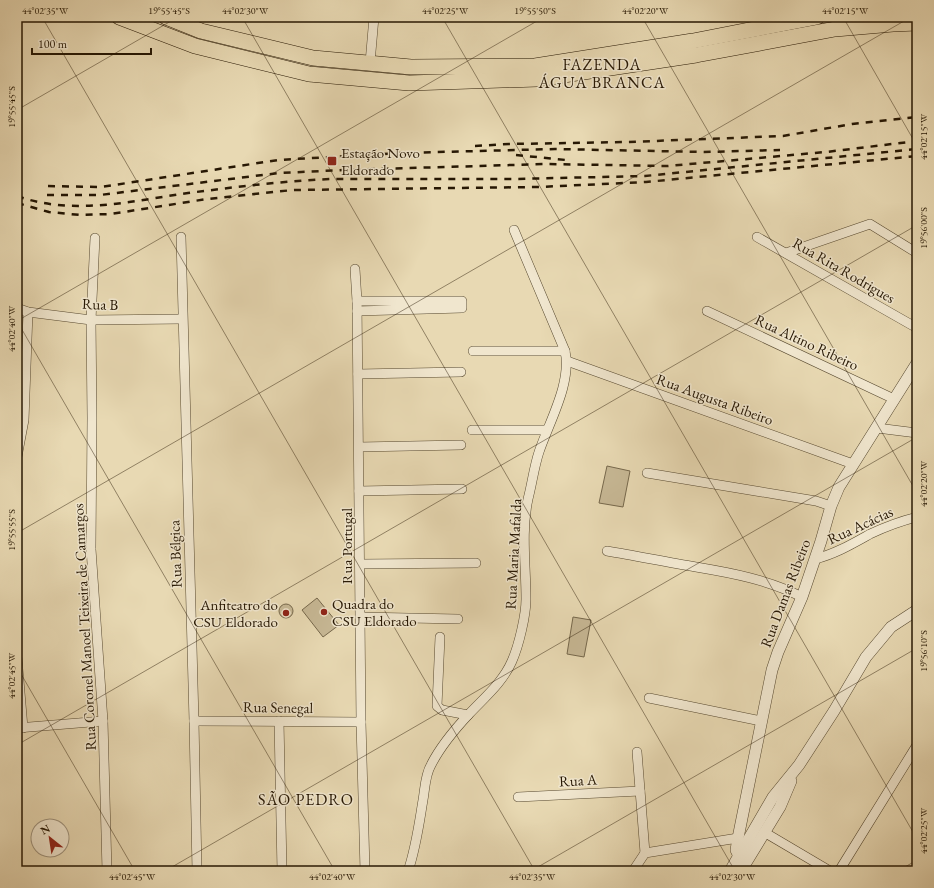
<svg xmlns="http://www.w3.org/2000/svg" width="934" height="888" font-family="'EB Garamond',serif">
<rect width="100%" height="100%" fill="#e8d9b3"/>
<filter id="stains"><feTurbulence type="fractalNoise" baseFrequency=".005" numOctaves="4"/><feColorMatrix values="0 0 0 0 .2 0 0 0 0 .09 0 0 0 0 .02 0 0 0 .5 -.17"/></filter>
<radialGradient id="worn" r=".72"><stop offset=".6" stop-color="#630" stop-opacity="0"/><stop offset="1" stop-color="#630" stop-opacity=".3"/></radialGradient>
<g fill="#c7b895" stroke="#76684c">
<path d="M607 466 630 471 623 507 599 503Z"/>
<path d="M317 598 339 625 323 637 302 610Z"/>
<circle cx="286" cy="611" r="7"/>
<path d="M573 617 591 620 584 657 567 654Z"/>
</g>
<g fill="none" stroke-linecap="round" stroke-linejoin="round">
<g stroke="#56482f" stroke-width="10">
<g id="minor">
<path d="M370 63 374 17"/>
<path d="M181 237 194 721 197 871"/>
<path d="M757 237 917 328"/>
<path d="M95 238 91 320 92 418 91 549 103 721 107 871"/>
<path d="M786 253 870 224 917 253"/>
<path d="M355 269 357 301 361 722 365 871"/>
<path d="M357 301H462V308L357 311"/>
<path d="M17 308 28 312 91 320 182 319"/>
<path d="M707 311 894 399"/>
<path d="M473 351H565"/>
<path d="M567 361 853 464"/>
<path d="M358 374 461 372"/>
<path d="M877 428 917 433"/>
<path d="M472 430H546"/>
<path d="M359 447 461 445"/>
<path d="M17 457 24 420 28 312"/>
<path d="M647 473 816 501 831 506"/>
<path d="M359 491 462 489"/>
<path d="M607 551C637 556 666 562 696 567 732 573 769 580 802 597"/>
<path d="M815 559C835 554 852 544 870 534 885 527 901 521 917 517"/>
<path d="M360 564 476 563"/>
<path d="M360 617 458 619"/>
<path d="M440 637 437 706 442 710 468 715"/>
<path d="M17 657 23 728"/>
<path d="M649 698 761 721"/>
<path d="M194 721 361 722"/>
<path d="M279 721 282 871"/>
<path d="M17 728 103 721"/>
<path d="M637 752 645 853"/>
<path d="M518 797 640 791"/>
<path d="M764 832 830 871"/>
<path d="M408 871C416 848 419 824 423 800 425 789 425 775 431 765 440 747 455 729 469 714 485 697 503 682 512 661 519 645 526 615 526 599 526 566 521 532 528 499 532 484 534 467 539 452 549 422 572 383 565 351L514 230"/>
<path d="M633 871 645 853 738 838"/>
<path d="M839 871 917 745"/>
</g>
</g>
<g stroke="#56482f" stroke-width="12">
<g id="tertiary">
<path d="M730 871 773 797 799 765 834 711 866 657 891 627 917 610"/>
<path d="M738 871 741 860 736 850 738 838 772 670 778 652 802 597 821 541 831 506 839 487 917 363"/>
<path d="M741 871 780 807 791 781"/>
</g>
</g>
<g stroke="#261703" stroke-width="16">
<g id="trunk">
<path d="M119 17 195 46 309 74 409 83 537 79 696 55 835 29 893 24 917 23"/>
<path d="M166 17 201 31 313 58 411 67 535 66 693 41 817 17"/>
</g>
</g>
<use href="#minor" stroke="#f0e6ce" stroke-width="9"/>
<use href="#tertiary" stroke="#f0e6ce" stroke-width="11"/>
<use href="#trunk" stroke="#e8d9b3" stroke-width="15"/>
<g stroke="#261703" stroke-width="2.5" stroke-dasharray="7 7" stroke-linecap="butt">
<path d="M475 146 509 144 628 142 783 136 852 124 917 117"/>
<path d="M516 155 566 160"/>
<path d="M48 186 101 187 278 160 401 153 555 149 704 152 780 150"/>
<path d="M47 195H100L279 173 343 170 546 164 668 166 826 152 917 141"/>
<path d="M17 196C73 216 132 201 188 193 236 187 283 181 331 179H513L645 176 917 149"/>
<path d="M17 203 49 212 80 215 111 214 207 199 293 190 539 187 646 182 917 156"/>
</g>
</g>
<path fill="none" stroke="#261703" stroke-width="1" stroke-opacity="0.45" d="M42 17 535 871M242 17 735 871M442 17 917 839M642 17 917 493M843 17 917 146M17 110 178 17M17 321 335 871M17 321 544 17M17 533 911 17M17 667 135 871M17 745 917 225M165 871 917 437M531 871 917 648M898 871 917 860"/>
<g fill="#8f2418" stroke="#f0e6ce" stroke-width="1.5">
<rect x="327" y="156" width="10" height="10" rx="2"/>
<circle cx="324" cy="612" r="4"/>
<circle cx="286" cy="613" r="4"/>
</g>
<g text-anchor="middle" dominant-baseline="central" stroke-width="3" stroke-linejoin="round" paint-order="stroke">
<g font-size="15" fill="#261703" stroke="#f0e6ce" text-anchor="start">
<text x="341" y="152">Estação Novo<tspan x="341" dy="17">Eldorado</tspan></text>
<text x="332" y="603">Quadra do<tspan x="332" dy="17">CSU Eldorado</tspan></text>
<text x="278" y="604" text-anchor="end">Anfiteatro do<tspan x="278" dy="17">CSU Eldorado</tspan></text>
</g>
<g font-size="15" fill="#261703" stroke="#f0e6ce">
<text transform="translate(844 270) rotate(30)">Rua Rita Rodrigues</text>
<text transform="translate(100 304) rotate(2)">Rua B</text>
<text transform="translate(807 342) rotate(25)">Rua Altino Ribeiro</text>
<text transform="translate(715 399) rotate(20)">Rua Augusta Ribeiro</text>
<text transform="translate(860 525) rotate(-25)">Rua Acácias</text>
<text transform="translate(346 546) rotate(-90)">Rua Portugal</text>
<text transform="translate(175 554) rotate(-92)">Rua Bélgica</text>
<text transform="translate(513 554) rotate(-87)">Rua Maria Mafalda</text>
<text transform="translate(785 593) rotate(-69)">Rua Damas Ribeiro</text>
<text transform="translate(84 627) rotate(-93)">Rua Coronel Manoel Teixeira de Camargos</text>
<text transform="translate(278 707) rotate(1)">Rua Senegal</text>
<text transform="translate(578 780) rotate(-3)">Rua A</text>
</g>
<g font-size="16" letter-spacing="1" fill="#261703" stroke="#f0e6ce">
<text x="602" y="64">FAZENDA<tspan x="602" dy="18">ÁGUA BRANCA</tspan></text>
<text x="306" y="799">SÃO PEDRO</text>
</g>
</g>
<rect width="934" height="888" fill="none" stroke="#e8d9b3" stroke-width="44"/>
<g transform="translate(50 838) rotate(330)"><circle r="19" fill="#f0e6ce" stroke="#9f937d"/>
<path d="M0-3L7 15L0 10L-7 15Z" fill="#8f2418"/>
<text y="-6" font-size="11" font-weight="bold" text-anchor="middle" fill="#261703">N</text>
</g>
<path d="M32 48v6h119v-6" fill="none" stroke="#261703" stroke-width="2"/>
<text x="38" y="48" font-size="12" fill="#261703" stroke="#f0e6ce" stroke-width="3" paint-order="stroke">100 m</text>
<rect x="22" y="22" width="890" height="844" fill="none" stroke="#261703" stroke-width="1.5"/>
<g font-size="10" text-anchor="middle" fill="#261703">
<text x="45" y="14">44°02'35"W</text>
<text x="169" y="14">19°55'45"S</text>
<text x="245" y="14">44°02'30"W</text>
<text x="445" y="14">44°02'25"W</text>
<text x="535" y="14">19°55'50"S</text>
<text x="645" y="14">44°02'20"W</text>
<text x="845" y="14">44°02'15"W</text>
<text transform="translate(11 107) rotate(-90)" y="4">19°55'45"S</text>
<text transform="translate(923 137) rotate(-90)" y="4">44°02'15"W</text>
<text transform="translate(923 228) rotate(-90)" y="4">19°56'00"S</text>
<text transform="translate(11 329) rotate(-90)" y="4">44°02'40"W</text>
<text transform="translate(923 484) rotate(-90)" y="4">44°02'20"W</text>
<text transform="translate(11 530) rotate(-90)" y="4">19°55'55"S</text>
<text transform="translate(923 651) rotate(-90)" y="4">19°56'10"S</text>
<text transform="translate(11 676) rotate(-90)" y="4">44°02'45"W</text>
<text transform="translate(923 831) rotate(-90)" y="4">44°02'25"W</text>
<text x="132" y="880">44°02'45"W</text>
<text x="332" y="880">44°02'40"W</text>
<text x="532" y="880">44°02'35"W</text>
<text x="732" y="880">44°02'30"W</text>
</g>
<rect width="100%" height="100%" filter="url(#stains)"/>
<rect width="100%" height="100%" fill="url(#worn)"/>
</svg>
